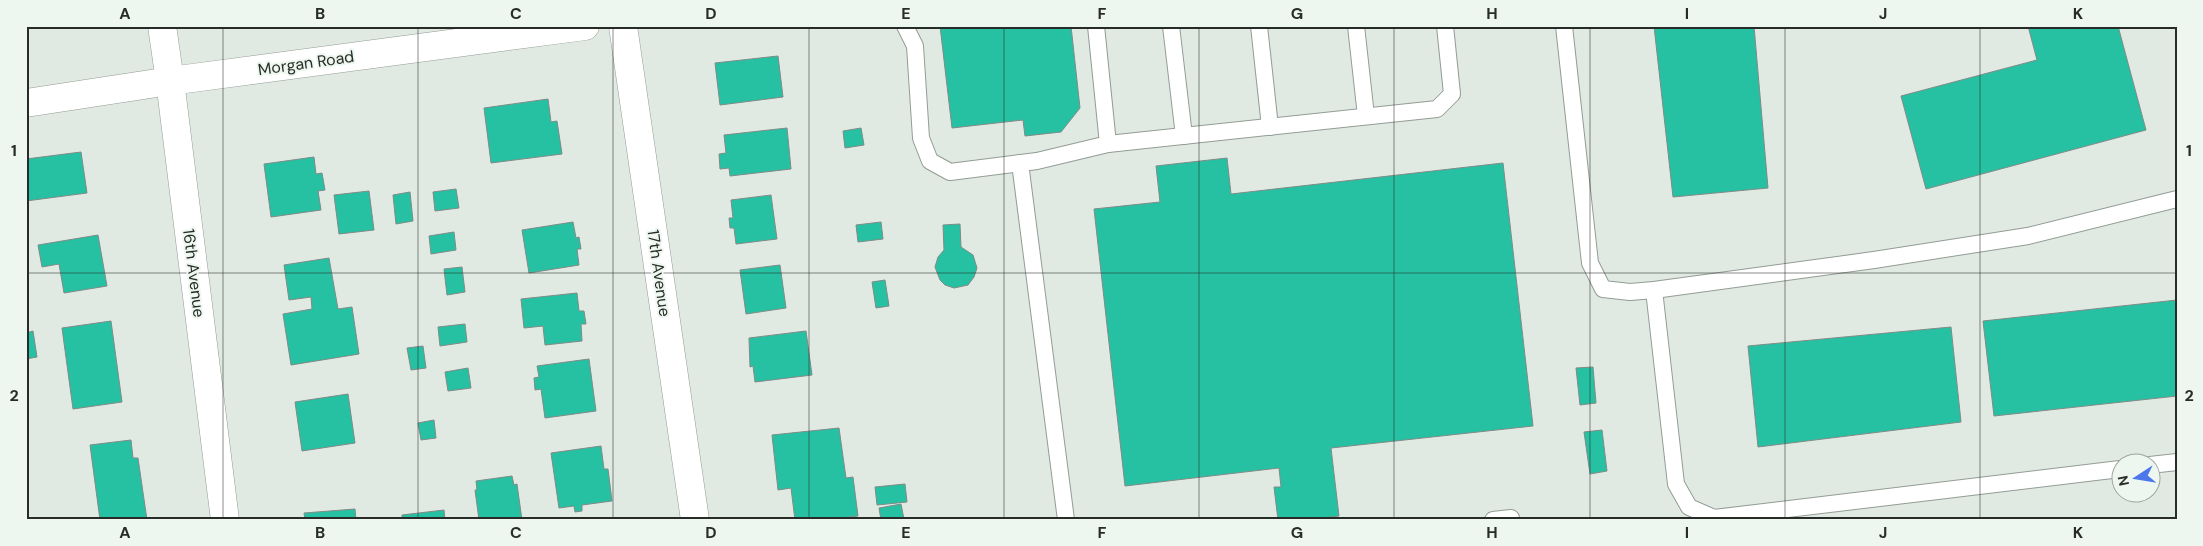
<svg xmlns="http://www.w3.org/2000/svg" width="2203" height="546" font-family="'DM Sans',sans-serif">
<rect width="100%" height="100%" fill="#e0e9e2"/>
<g fill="#25c1a2" stroke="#7f8b87">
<path d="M940 26H1071L1080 108 1061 132 1025 136 1023 120 952 128Z"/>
<path d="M1654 26H1754L1768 188 1673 197Z"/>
<path d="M2028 26H2118L2146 130 1926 189 1901 96 2037 60Z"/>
<path d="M778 56 783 97 720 105 715 63Z"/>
<path d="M548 99 551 122 557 121 562 154 491 163 484 108Z"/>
<path d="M787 128 791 169 730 176 729 168 720 169 719 154 726 153 724 135Z"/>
<path d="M861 128 864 145 845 148 843 131Z"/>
<path d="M81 152 87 193 26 201V159Z"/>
<path d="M314 157 316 174 322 173 325 190 318 191 321 210 271 217 264 164Z"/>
<path d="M1227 158 1231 194 1503 163 1533 426 1331 448 1339 516 1307 520H1278L1274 487H1281L1279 468 1125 486 1094 209 1160 202 1156 166Z"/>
<path d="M456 189 459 208 435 211 433 192Z"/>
<path d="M369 191 374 230 339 234 334 195Z"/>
<path d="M410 192 413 221 396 224 393 195Z"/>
<path d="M771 195 777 239 736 244 734 228H730L729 218H733L731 200Z"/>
<path d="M573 222 576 238 579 237 581 249H577L579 265 529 273 522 230Z"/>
<path d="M881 222 883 239 858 242 856 225Z"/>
<path d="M960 224 961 247 973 255 977 268 974 277 968 285 954 288 945 285 940 280 935 267 938 257 944 250 943 225Z"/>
<path d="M454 232 456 250 431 254 429 236Z"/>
<path d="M98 235 107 286 64 293 59 264 42 267 38 245Z"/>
<path d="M329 258 338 309 352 307 359 354 291 365 283 314 312 309 311 297 289 300 284 265Z"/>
<path d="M780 265 786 308 746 314 740 270Z"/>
<path d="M462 267 465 292 447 295 444 269Z"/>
<path d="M885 280 889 306 876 308 872 282Z"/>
<path d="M577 293 579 311H584L586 324H581L582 341 545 345 543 326 524 328 521 299Z"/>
<path d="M2177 300V396L1994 416 1983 321Z"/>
<path d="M111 321 122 402 73 409 62 328Z"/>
<path d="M465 324 467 342 440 346 438 327Z"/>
<path d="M1951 327 1961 422 1758 447 1748 346Z"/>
<path d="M33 331 37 357 26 359V333Z"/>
<path d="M806 331 812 375 755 382 753 366 750 367 749 338Z"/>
<path d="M423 346 426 368 411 370 407 348Z"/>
<path d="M589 359 596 411 545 418 541 389 535 390 534 378 539 377 537 366Z"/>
<path d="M1593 367 1596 403 1580 405 1576 368Z"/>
<path d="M468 368 471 388 448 391 445 372Z"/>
<path d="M348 394 355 443 302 451 295 402Z"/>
<path d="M434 420 436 438 421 440 418 423Z"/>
<path d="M839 428 846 478 853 477 858 516 824 520H795L791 488 778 490 772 435Z"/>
<path d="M1602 430 1607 471 1590 474 1584 432Z"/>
<path d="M131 440 133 458H138L147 520H100L90 445Z"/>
<path d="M601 446 604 469H608L612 501 582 505V511L575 512 574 506 559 508 551 453Z"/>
<path d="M512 476 514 485 517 484 522 520H479L475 490H477L476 481Z"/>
<path d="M905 484 907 502 877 505 875 487Z"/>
<path d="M901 504 904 519 881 520 879 508Z"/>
<path d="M355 509 356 520H305L304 513Z"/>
<path d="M444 510 445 520H402V515Z"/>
</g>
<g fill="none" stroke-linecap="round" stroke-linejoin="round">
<g stroke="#939c95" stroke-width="18">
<g id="service">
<path d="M905 26 915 46 921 138 930 161 950 172 1037 161 1108 144 1437 109 1452 94 1445 26"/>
<path d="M1096 26 1108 144"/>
<path d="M1171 26 1184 136"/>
<path d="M1259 26 1270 127"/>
<path d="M1356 26 1366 116"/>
<path d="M1564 26 1590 263 1603 289 1630 292 1654 290 1874 260 2028 236 2177 199"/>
<path d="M1020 163 1066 520"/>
<path d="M1654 290 1676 484 1689 507 1714 518 2120 469"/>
<path d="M2150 465 2177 462"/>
<path d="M1493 520 1511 518"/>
</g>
</g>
<g stroke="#939c95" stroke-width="29">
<g id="minor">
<path d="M623 26 695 520"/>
<path d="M225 520 170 81 585 26"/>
</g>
</g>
<g stroke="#939c95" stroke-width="29">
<path id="tertiary" d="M26 103 170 81 162 26"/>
</g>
<use href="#service" stroke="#fff" stroke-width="16"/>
<use href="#minor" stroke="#fff" stroke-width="28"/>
<use href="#tertiary" stroke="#fff" stroke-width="28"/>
</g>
<path fill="none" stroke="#282c29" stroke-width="1" stroke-opacity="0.55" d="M223 26V520M418 26V520M613 26V520M809 26V520M1004 26V520M1199 26V520M1394 26V520M1590 26V520M1785 26V520M1980 26V520M26 273H2177"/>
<g text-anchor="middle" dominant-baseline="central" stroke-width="4" stroke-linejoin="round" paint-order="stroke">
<g font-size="16" fill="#282c29" stroke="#edf7ef">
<text transform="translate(306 63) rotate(-8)">Morgan Road</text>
<text transform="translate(194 273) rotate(83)">16th Avenue</text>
<text transform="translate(659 273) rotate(82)">17th Avenue</text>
</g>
</g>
<rect width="2203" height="546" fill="none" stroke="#edf7ef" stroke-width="55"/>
<g transform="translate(2136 478) rotate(258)"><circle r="24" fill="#edf7ef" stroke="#9ea6a0"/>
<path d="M0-4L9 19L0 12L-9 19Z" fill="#4b77ea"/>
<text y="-8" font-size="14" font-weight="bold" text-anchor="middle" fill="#282c29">N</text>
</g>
<rect x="28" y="28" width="2148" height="490" fill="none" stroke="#282c29" stroke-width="2"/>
<g font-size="16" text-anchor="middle" font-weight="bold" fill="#282c29">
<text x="125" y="19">A</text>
<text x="320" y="19">B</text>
<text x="516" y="19">C</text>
<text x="711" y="19">D</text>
<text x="906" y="19">E</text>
<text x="1102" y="19">F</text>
<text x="1297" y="19">G</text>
<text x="1492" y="19">H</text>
<text x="1687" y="19">I</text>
<text x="1883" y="19">J</text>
<text x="2078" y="19">K</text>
<text x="14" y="156">1</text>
<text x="2189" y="156">1</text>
<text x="14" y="401">2</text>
<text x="2189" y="401">2</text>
<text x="125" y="538">A</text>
<text x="320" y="538">B</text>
<text x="516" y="538">C</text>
<text x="711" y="538">D</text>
<text x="906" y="538">E</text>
<text x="1102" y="538">F</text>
<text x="1297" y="538">G</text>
<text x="1492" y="538">H</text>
<text x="1687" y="538">I</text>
<text x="1883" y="538">J</text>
<text x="2078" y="538">K</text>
</g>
</svg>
